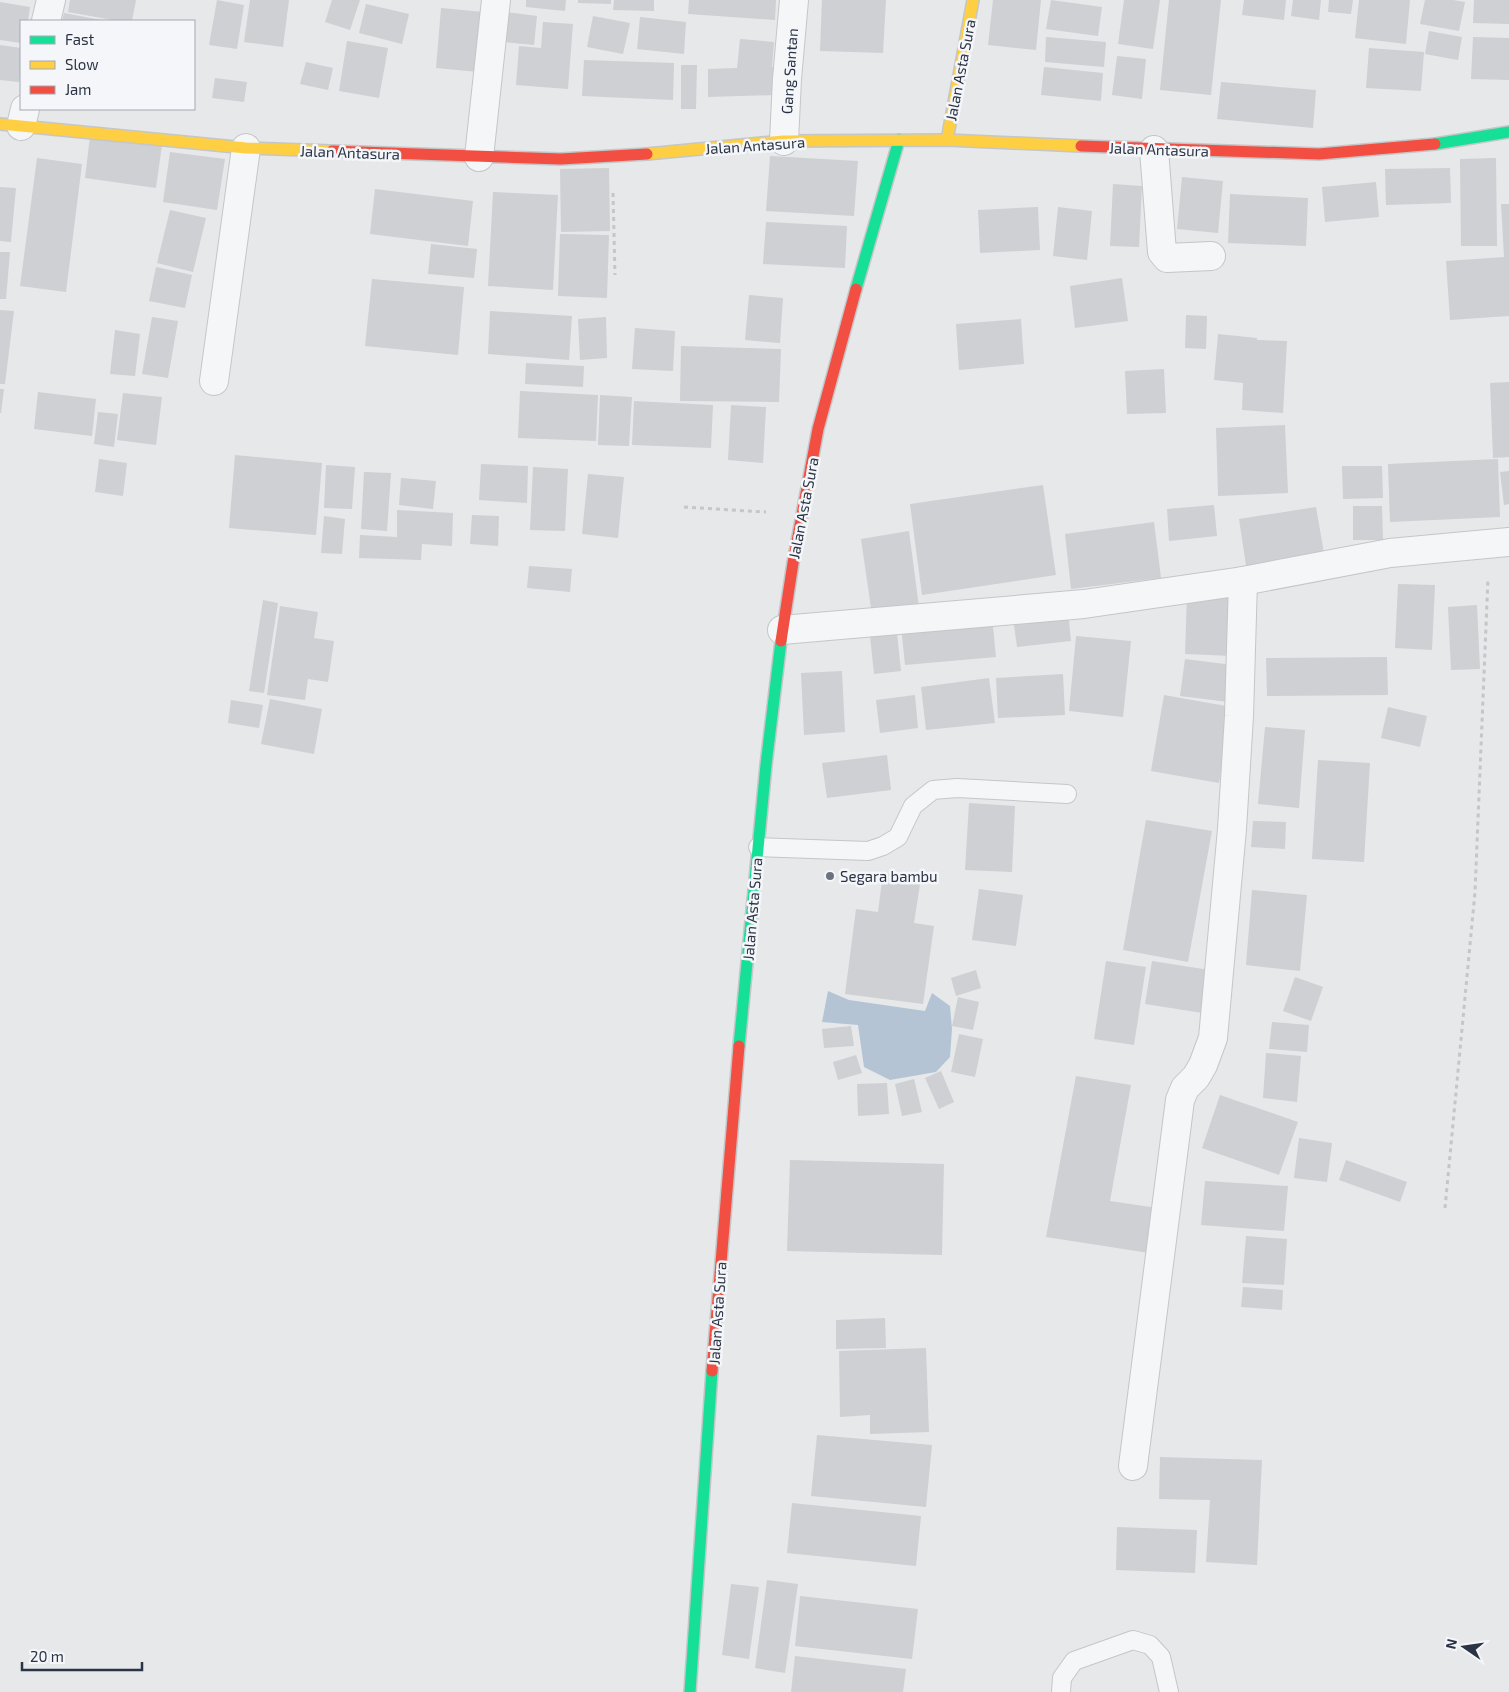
<svg xmlns="http://www.w3.org/2000/svg" width="1509" height="1692" font-family="'Exo 2',sans-serif">
<rect width="100%" height="100%" fill="#e6e8ea"/>
<path fill="#b4c4d5" d="M828 991 849 1000 925 1011 932 993 950 1006 952 1029 950 1057 936 1072 890 1080 864 1067 858 1025 822 1022Z"/>
<g fill="#ced0d3">
<path d="M70 0H136L132 21H118L68 12Z"/>
<path d="M217 0 244 5 237 49 209 45Z"/>
<path d="M250 0H289L283 47 244 42Z"/>
<path d="M332 0H360L350 30 325 22Z"/>
<path d="M526 0H566L565 11 526 7Z"/>
<path d="M578 0H611V4L578 3Z"/>
<path d="M614 0H654V11L613 10Z"/>
<path d="M689 0H776L775 20 688 14Z"/>
<path d="M822 0H886L883 53 820 51Z"/>
<path d="M993 0H1041L1036 50 988 45Z"/>
<path d="M1051 0 1102 7 1098 36 1046 29Z"/>
<path d="M1124 0H1160L1153 49 1118 44Z"/>
<path d="M1169 0H1221L1211 95 1160 90Z"/>
<path d="M1244 0H1286L1284 20 1242 15Z"/>
<path d="M1293 0H1321L1319 20 1291 16Z"/>
<path d="M1329 0H1353L1351 14 1328 12Z"/>
<path d="M1359 0H1410L1406 44 1355 38Z"/>
<path d="M1425 0H1453L1465 2 1459 31 1420 24Z"/>
<path d="M1474 0H1509V24L1473 23Z"/>
<path d="M0 2 30 7 28 21H21V43L0 40Z"/>
<path d="M366 4 409 14 402 44 359 33Z"/>
<path d="M441 8 484 12 478 72 436 68Z"/>
<path d="M507 12 537 16 534 45 504 42Z"/>
<path d="M64 13 101 20V21H62Z"/>
<path d="M593 16 630 23 623 54 587 47Z"/>
<path d="M640 17 686 22 684 54 637 49Z"/>
<path d="M543 22 573 24 568 89 516 85 519 46 541 48Z"/>
<path d="M1429 31 1462 37 1458 60 1425 54Z"/>
<path d="M1046 37 1106 42 1104 67 1045 62Z"/>
<path d="M1473 37 1509 38V80L1471 79Z"/>
<path d="M740 39 774 42 772 67H774L775 95 708 97V69L737 68Z"/>
<path d="M347 41 388 48 379 98 339 91Z"/>
<path d="M0 45 21 48V71L19 82 0 80Z"/>
<path d="M1369 48 1424 52 1421 91 1366 88Z"/>
<path d="M1117 56 1146 59 1142 99 1112 95Z"/>
<path d="M584 60 674 63 673 100 582 96Z"/>
<path d="M306 62 333 68 328 90 300 84Z"/>
<path d="M681 65H697L696 109H681Z"/>
<path d="M1044 67 1103 73 1101 101 1041 95Z"/>
<path d="M215 78 247 82 244 102 212 98Z"/>
<path d="M1221 82 1316 90 1313 128 1217 119Z"/>
<path d="M90 136 162 145 156 188 85 178Z"/>
<path d="M170 152 225 159 217 210 163 202Z"/>
<path d="M770 156 858 161 854 216 766 211Z"/>
<path d="M37 158 82 164 66 292 20 286Z"/>
<path d="M1496 158 1497 246H1461L1460 159Z"/>
<path d="M609 168 610 231 561 232 560 169Z"/>
<path d="M1450 168 1451 203 1386 205 1385 169Z"/>
<path d="M1182 177 1223 181 1218 233 1177 229Z"/>
<path d="M1376 182 1379 217 1325 222 1322 187Z"/>
<path d="M1113 184 1142 186 1139 247 1110 246Z"/>
<path d="M0 187 16 188 11 242 0 241Z"/>
<path d="M375 189 473 201 468 246 370 234Z"/>
<path d="M493 192 558 195 553 290 488 286Z"/>
<path d="M1230 194 1308 198 1306 246 1228 243Z"/>
<path d="M1501 204H1509V316L1450 320 1446 261 1504 257Z"/>
<path d="M1038 207 1040 250 980 253 978 210Z"/>
<path d="M1058 207 1092 211 1087 260 1053 256Z"/>
<path d="M170 210 206 218 193 272 157 263Z"/>
<path d="M766 222 847 226 845 268 763 264Z"/>
<path d="M560 234 609 235 607 298 558 296Z"/>
<path d="M431 244 477 249 474 278 428 274Z"/>
<path d="M0 252H10L6 299H0Z"/>
<path d="M156 267 192 275 185 308 149 301Z"/>
<path d="M1122 278 1128 321 1075 328 1070 286Z"/>
<path d="M372 279 464 287 458 355 365 346Z"/>
<path d="M749 295 783 298 780 343 745 340Z"/>
<path d="M0 310 14 311 5 384H0Z"/>
<path d="M490 311 572 316 569 360 488 354Z"/>
<path d="M1186 315 1207 316 1206 349 1185 348Z"/>
<path d="M152 317 178 321 168 378 142 374Z"/>
<path d="M606 317 607 358 580 360 578 319Z"/>
<path d="M1021 319 1024 364 959 370 956 324Z"/>
<path d="M635 328 675 331 673 371 632 369Z"/>
<path d="M115 330 140 334 135 376 110 374Z"/>
<path d="M1218 334 1257 338V340L1287 341 1283 413 1242 410 1243 383 1214 380Z"/>
<path d="M681 346 781 349 779 402 680 401Z"/>
<path d="M526 363 584 366 583 387 525 384Z"/>
<path d="M1164 369 1166 413 1127 414 1125 371Z"/>
<path d="M1509 382V457L1493 458 1490 383Z"/>
<path d="M0 389H4L1 413H0Z"/>
<path d="M520 391 598 395 596 441 518 438Z"/>
<path d="M38 392 96 399 92 436 34 429Z"/>
<path d="M123 393 162 397 156 445 117 440Z"/>
<path d="M600 395 632 397 629 446 598 445Z"/>
<path d="M634 401 713 405 711 448 632 445Z"/>
<path d="M731 405 766 407 763 463 728 460Z"/>
<path d="M98 412 118 414 114 447 94 444Z"/>
<path d="M1285 425 1288 493 1218 496 1216 428Z"/>
<path d="M235 455 322 463 316 535 229 528Z"/>
<path d="M99 459 127 463 123 496 95 492Z"/>
<path d="M1498 459 1500 517 1390 522 1388 464Z"/>
<path d="M481 464 528 466 527 503 479 500Z"/>
<path d="M326 465 355 467 352 509 324 508Z"/>
<path d="M1342 466H1382L1383 498 1343 499Z"/>
<path d="M533 467 568 469 565 531 530 530Z"/>
<path d="M1509 471V504L1504 505 1500 472Z"/>
<path d="M364 472 391 473 387 531 361 529Z"/>
<path d="M588 474 624 477 618 538 582 534Z"/>
<path d="M401 478 436 481 433 509 399 505Z"/>
<path d="M1043 485 1056 575 922 595 910 504Z"/>
<path d="M1214 505 1217 536 1169 541 1167 509Z"/>
<path d="M1353 506H1382L1383 540H1353Z"/>
<path d="M1316 507 1325 559 1247 572 1239 519Z"/>
<path d="M397 510 453 513 452 546 422 544 421 560 359 558 360 535 397 537Z"/>
<path d="M472 515 499 516 498 546 470 544Z"/>
<path d="M324 516 345 519 342 554 321 553Z"/>
<path d="M1154 522 1161 578 1071 589 1065 534Z"/>
<path d="M909 531 919 607 872 615 861 539Z"/>
<path d="M529 566 572 569 570 592 527 588Z"/>
<path d="M1398 584 1435 585 1432 650 1395 648Z"/>
<path d="M1187 594 1236 595 1233 656 1185 654Z"/>
<path d="M263 600 278 603 264 693 249 691Z"/>
<path d="M1477 605 1480 669 1451 670 1448 607Z"/>
<path d="M280 606 318 612 314 638 334 641 328 682 308 679 305 700 267 695Z"/>
<path d="M1068 611 1071 641 1017 647 1013 618Z"/>
<path d="M992 617 996 657 905 665 901 626Z"/>
<path d="M897 633 901 671 874 674 870 636Z"/>
<path d="M1076 636 1131 641 1123 717 1069 711Z"/>
<path d="M1387 657 1388 695 1267 696 1266 658Z"/>
<path d="M1185 659 1233 665 1228 702 1180 696Z"/>
<path d="M842 671 845 732 804 735 801 673Z"/>
<path d="M1063 674 1065 715 998 718 996 678Z"/>
<path d="M989 678 995 723 926 730 921 687Z"/>
<path d="M915 695 918 728 880 733 876 700Z"/>
<path d="M1164 695 1232 707 1219 783 1151 771Z"/>
<path d="M270 699 322 709 314 754 261 744Z"/>
<path d="M231 700 263 705 259 728 228 723Z"/>
<path d="M1388 707 1427 716 1420 747 1381 738Z"/>
<path d="M1265 727 1305 730 1299 808 1258 804Z"/>
<path d="M887 755 891 790 827 798 822 763Z"/>
<path d="M1318 760 1370 763 1364 862 1312 859Z"/>
<path d="M969 803 1015 806 1012 872 965 870Z"/>
<path d="M1146 820 1212 831 1188 962 1123 950Z"/>
<path d="M1253 821 1286 822 1285 849 1251 847Z"/>
<path d="M883 873 921 878 914 923 934 926 923 1004 845 994 856 909 878 912Z"/>
<path d="M979 889 1023 895 1016 946 972 940Z"/>
<path d="M1252 890 1307 895 1300 971 1246 965Z"/>
<path d="M1106 961 1146 967 1134 1045 1094 1039Z"/>
<path d="M1152 961 1216 971 1209 1014 1145 1004Z"/>
<path d="M976 970 981 988 956 996 951 978Z"/>
<path d="M1295 977 1323 987 1311 1021 1283 1011Z"/>
<path d="M958 997 979 1002 973 1030 952 1026Z"/>
<path d="M1272 1022 1309 1025 1307 1052 1269 1049Z"/>
<path d="M851 1026 854 1046 824 1048 822 1029Z"/>
<path d="M959 1034 983 1039 975 1077 951 1072Z"/>
<path d="M1266 1053 1301 1056 1297 1102 1263 1098Z"/>
<path d="M856 1055 862 1073 838 1080 833 1062Z"/>
<path d="M941 1071 954 1102 939 1109 925 1078Z"/>
<path d="M1076 1076 1131 1085 1110 1201 1157 1208 1149 1253 1046 1237Z"/>
<path d="M914 1079 922 1112 902 1116 895 1084Z"/>
<path d="M887 1083 889 1114 858 1116 857 1084Z"/>
<path d="M1220 1095 1298 1122 1279 1175 1202 1148Z"/>
<path d="M1299 1138 1332 1143 1327 1182 1294 1178Z"/>
<path d="M790 1160 944 1164 942 1255 787 1251Z"/>
<path d="M1346 1160 1407 1182 1400 1202 1339 1180Z"/>
<path d="M1205 1181 1288 1186 1284 1231 1201 1225Z"/>
<path d="M1246 1236 1287 1239 1284 1285 1242 1283Z"/>
<path d="M1243 1287 1283 1290 1282 1310 1241 1307Z"/>
<path d="M885 1318 886 1348 836 1349V1320Z"/>
<path d="M926 1348 929 1432 870 1434V1415L840 1417 839 1351Z"/>
<path d="M817 1435 932 1445 926 1507 811 1496Z"/>
<path d="M1160 1457 1262 1460 1257 1565 1206 1562 1210 1500 1159 1499Z"/>
<path d="M792 1503 921 1516 916 1566 787 1553Z"/>
<path d="M1117 1527 1197 1530 1195 1573 1116 1570Z"/>
<path d="M767 1580 798 1584 785 1673 755 1668Z"/>
<path d="M731 1584 759 1587 749 1659 722 1655Z"/>
<path d="M800 1596 918 1609 912 1659 795 1646Z"/>
<path d="M795 1656 906 1669 903 1692H791Z"/>
</g>
<g fill="none" stroke-linecap="round" stroke-linejoin="round">
<g stroke="#c4c6c8" stroke-width="20">
<g id="lane">
<path d="M758 847 868 851 883 846 898 837 913 806 933 790 957 788 1067 794"/>
<path d="M1061 1692 1062 1678 1074 1661 1133 1640 1150 1645 1161 1657 1169 1692"/>
</g>
</g>
<g stroke="#c4c6c8" stroke-width="30">
<g id="street">
<path d="M46 21 51 0"/>
<path d="M21 126 25 109"/>
<path d="M784 141 787 79 794 0"/>
<path d="M1154 150 1162 252 1167 258 1211 256"/>
<path d="M479 157 496 0"/>
<path d="M214 381 246 148"/>
<path d="M782 630 1084 604 1243 581 1390 553 1509 542"/>
<path d="M1133 1466 1180 1100 1185 1088 1196 1077 1203 1065 1213 1038 1232 829 1239 716 1243 581"/>
</g>
</g>
<g stroke="#c4c6c8" stroke-width="14">
<g id="fast">
<path d="M1435 144 1509 132"/>
<path d="M856 289 899 140"/>
<path d="M739 1046 766 765 781 641"/>
<path d="M690 1692 712 1371"/>
</g>
</g>
<g stroke="#c4c6c8" stroke-width="14">
<g id="slow">
<path d="M0 124 246 148 332 151"/>
<path d="M947 140 973 0"/>
<path d="M647 154 784 141 947 140 1081 146"/>
</g>
</g>
<g stroke="#c4c6c8" stroke-width="14">
<g id="jam">
<path d="M1081 146 1319 154 1435 144"/>
<path d="M332 151 561 159 647 154"/>
<path d="M781 641 793 563 818 429 856 289"/>
<path d="M712 1371 739 1046"/>
</g>
</g>
<g stroke="#c5c6ca" stroke-width="3" stroke-dasharray="4 4" stroke-linecap="butt">
<path d="M613 193 615 275"/>
<path d="M684 507 766 512"/>
<path d="M1445 1208 1475 892 1488 578"/>
</g>
<use href="#lane" stroke="#f5f6f7" stroke-width="18"/>
<use href="#street" stroke="#f5f6f7" stroke-width="28"/>
<use href="#fast" stroke="#16e098" stroke-width="11"/>
<use href="#slow" stroke="#ffcf43" stroke-width="11"/>
<use href="#jam" stroke="#f24e42" stroke-width="11"/>
</g>
<circle fill="#6c737f" stroke="#f4f6f9" stroke-width="2" cx="830" cy="876" r="5"/>
<g text-anchor="middle" dominant-baseline="central" stroke-width="5" stroke-linejoin="round" paint-order="stroke">
<g font-size="15" fill="#2b3445" stroke="#f4f6f9">
<text transform="translate(960 70) rotate(-79)">Jalan Asta Sura</text>
<text transform="translate(789 71) rotate(-86)">Gang Santan</text>
<text transform="translate(755 145) rotate(-4)">Jalan Antasura</text>
<text transform="translate(1159 149) rotate(2)">Jalan Antasura</text>
<text transform="translate(350 152) rotate(2)">Jalan Antasura</text>
<text transform="translate(803 508) rotate(-79)">Jalan Asta Sura</text>
<text transform="translate(752 909) rotate(-85)">Jalan Asta Sura</text>
<text transform="translate(717 1313) rotate(-86)">Jalan Asta Sura</text>
</g>
<g font-size="15" fill="#2b3445" stroke="#f4f6f9" text-anchor="start">
<text x="840" y="876">Segara bambu</text>
</g>
</g>
<rect x="20" y="20" width="175" height="90" fill="#f4f6f9" stroke="#a4a8b1"/>
<rect x="30" y="36" width="25" height="8" fill="#16e098" stroke="#a4a8b1"/>
<text x="65" y="45" font-size="15" fill="#2b3445">Fast</text>
<rect x="30" y="61" width="25" height="8" fill="#ffcf43" stroke="#a4a8b1"/>
<text x="65" y="70" font-size="15" fill="#2b3445">Slow</text>
<rect x="30" y="86" width="25" height="8" fill="#f24e42" stroke="#a4a8b1"/>
<text x="65" y="95" font-size="15" fill="#2b3445">Jam</text>
<g transform="translate(1464 1647) rotate(283)" stroke="#f4f6f9" stroke-width="4" paint-order="stroke">
<path d="M0-4L9 19L0 12L-9 19Z" fill="#2b3445"/>
<text y="-8" font-size="14" font-weight="bold" text-anchor="middle" fill="#2b3445">N</text>
</g>
<path d="M22 1662v8h120v-8" fill="none" stroke="#2b3445" stroke-width="2.5"/>
<text x="30" y="1662" font-size="15" fill="#2b3445" stroke="#f4f6f9" stroke-width="4" paint-order="stroke">20 m</text>
</svg>
